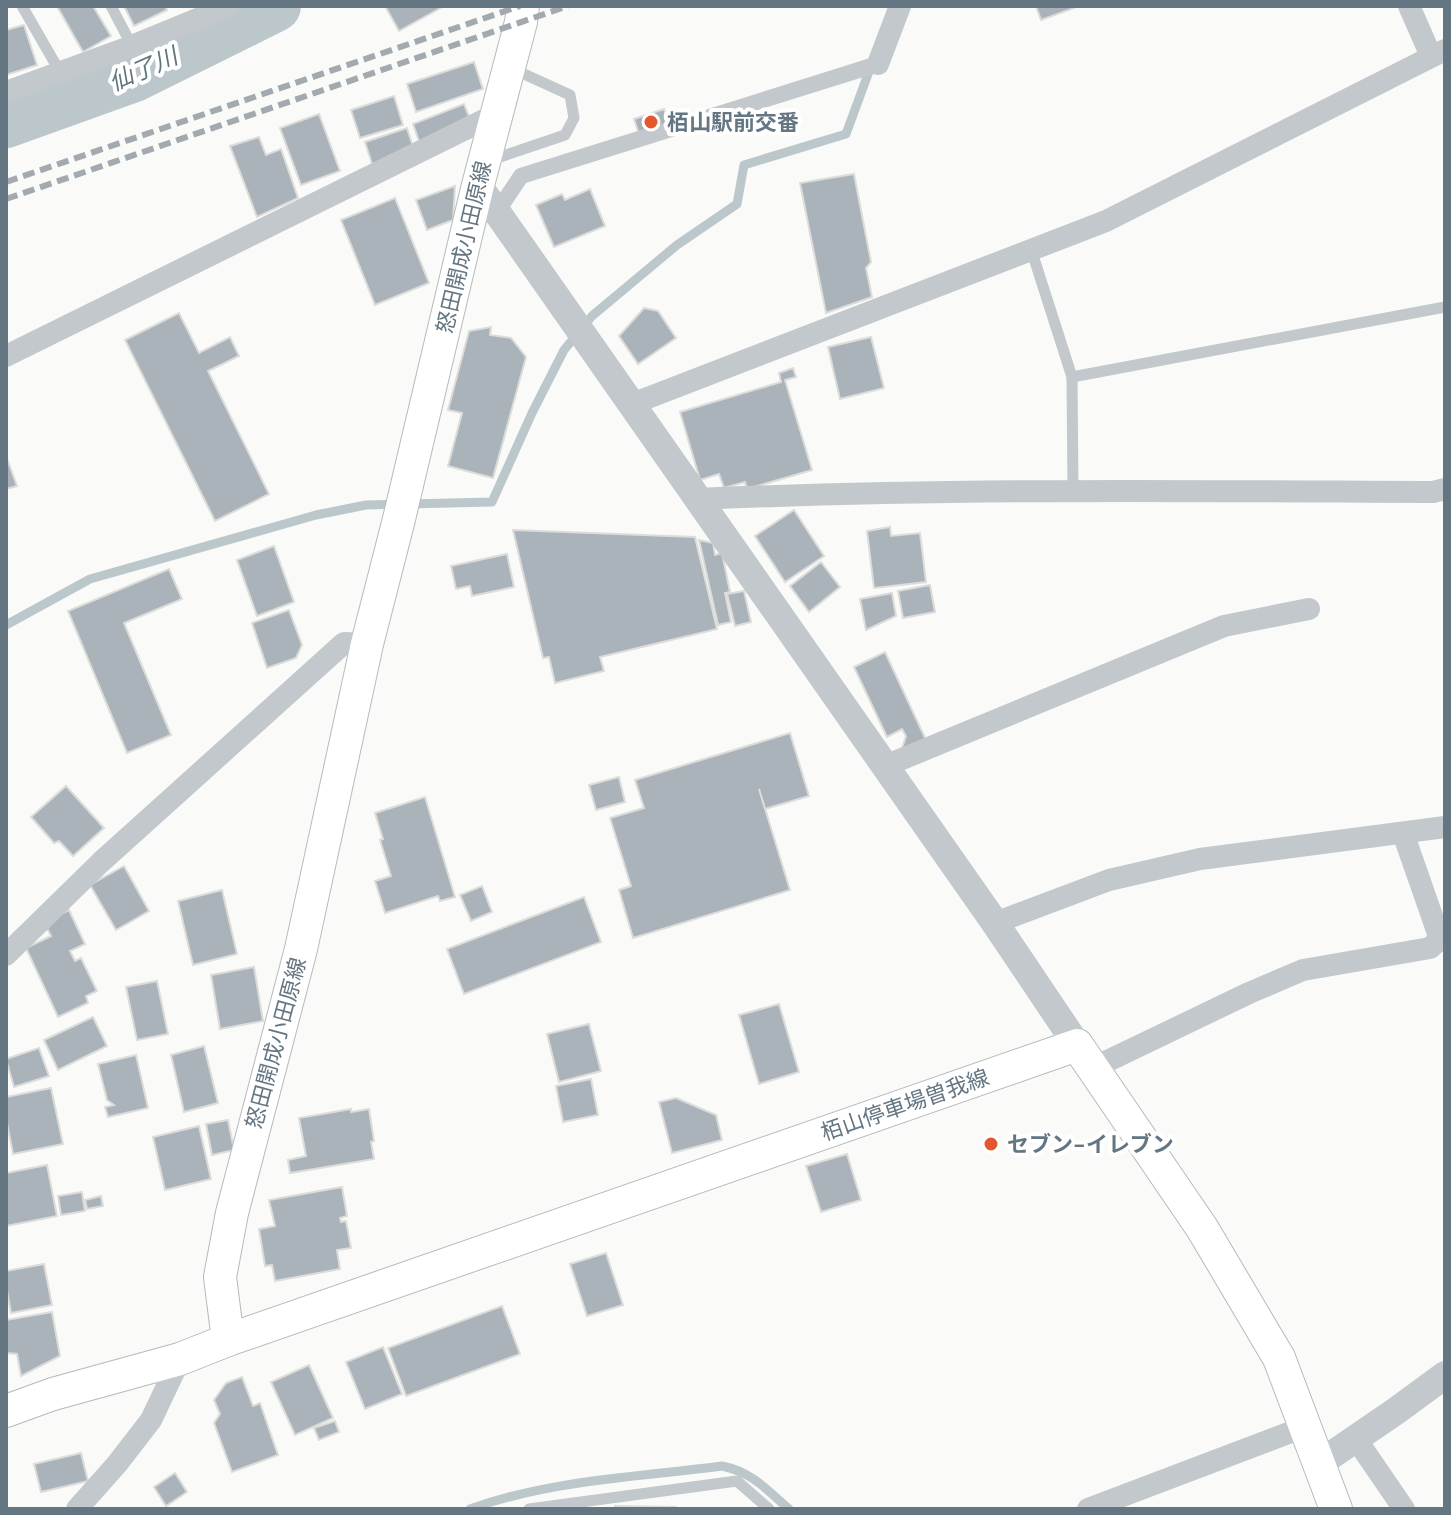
<svg xmlns="http://www.w3.org/2000/svg" width="1451" height="1515" font-family="'DM Sans','Noto Sans JP',sans-serif">
<rect width="100%" height="100%" fill="#fafaf8"/>
<g fill="none" stroke-linecap="round" stroke-linejoin="round">
<g stroke="#bbc7cb" stroke-width="9">
<path d="M6 625 90 579 316 515 366 505 492 502 532 413 564 350 592 316 677 245 737 204 744 165 846 134 871 66"/>
<path d="M470 1509C550 1480 638 1477 722 1466 752 1472 767 1490 789 1509"/>
</g>
<path stroke="#bbc7cb" stroke-width="52" d="M6 122 134 76 275 6"/>
</g>
<g fill="#aab3b9" stroke="#dcdcda" stroke-width="2">
<path d="M61 6H93L111 36 83 52 58 8Z"/>
<path d="M124 6H165L167 10 134 26Z"/>
<path d="M385 6H444L399 31Z"/>
<path d="M1036 6H1073L1074 8 1041 20Z"/>
<path d="M24 25 37 65 6 75V30Z"/>
<path d="M474 62 483 89 416 112 407 84Z"/>
<path d="M394 96 403 125 360 138 351 110Z"/>
<path d="M464 104 472 124 420 144 413 124Z"/>
<path d="M664 109 669 124 639 134 634 119Z"/>
<path d="M319 114 340 171 301 185 280 128Z"/>
<path d="M407 128 414 150 372 164 365 142Z"/>
<path d="M259 137 266 155 281 149 298 198 257 217 230 146Z"/>
<path d="M854 174 871 262 866 268 872 297 826 313 800 183Z"/>
<path d="M455 186 453 220 427 230 416 200Z"/>
<path d="M590 189 605 226 554 247 536 205 562 194 565 200Z"/>
<path d="M395 198 429 283 375 305 341 220Z"/>
<path d="M644 308 658 311 676 338 638 364 619 336Z"/>
<path d="M179 313 199 353 230 337 239 356 208 371 269 494 215 521 125 340Z"/>
<path d="M491 327 490 335 511 338 526 357 493 478 448 466 462 413 448 410 469 331Z"/>
<path d="M871 337 884 388 840 399 828 347Z"/>
<path d="M793 368 796 377 785 380 812 470 747 489 745 482 724 488 719 474 700 480 680 412 781 382 779 373Z"/>
<path d="M6 456 17 486 6 489Z"/>
<path d="M794 510 824 556 785 582 755 536Z"/>
<path d="M890 527 891 536 920 533 926 582 874 588 867 531Z"/>
<path d="M513 530 695 537 717 629 600 657 604 671 555 683 549 657 543 658Z"/>
<path d="M699 540 713 543 715 555 722 553 730 592 725 593 731 622 718 625Z"/>
<path d="M274 546 294 602 257 616 237 560Z"/>
<path d="M507 554 514 587 472 596 470 586 456 589 451 566Z"/>
<path d="M821 562 840 587 809 612 790 586Z"/>
<path d="M169 569 182 599 124 623 171 735 127 753 68 611Z"/>
<path d="M930 585 935 612 903 618 898 591Z"/>
<path d="M744 591 751 622 735 626 727 594Z"/>
<path d="M892 593 896 616 866 630 860 599Z"/>
<path d="M289 610 302 645 296 658 267 668 252 623Z"/>
<path d="M885 652 926 740 901 751 906 736 902 729 887 737 854 667Z"/>
<path d="M790 733 809 796 765 809 759 789 790 890 633 938 619 890 631 886 610 818 644 808 635 780Z"/>
<path d="M619 777 625 802 596 810 589 785Z"/>
<path d="M66 786 104 828 73 856 59 841 54 843 31 817Z"/>
<path d="M425 797 455 897 440 901 438 896 385 913 375 881 391 876 380 840 383 839 375 813Z"/>
<path d="M124 866 149 911 116 930 90 885Z"/>
<path d="M482 886 492 912 471 921 460 895Z"/>
<path d="M222 890 237 954 193 965 178 901Z"/>
<path d="M584 897 601 942 464 994 447 949Z"/>
<path d="M69 910 85 944 70 951 75 961 81 958 97 991 86 996 88 1003 58 1017 26 948 51 936 44 922Z"/>
<path d="M254 967 263 1021 220 1029 211 975Z"/>
<path d="M157 981 168 1034 137 1040 126 987Z"/>
<path d="M779 1004 799 1072 759 1084 739 1015Z"/>
<path d="M93 1017 107 1046 58 1070 44 1040Z"/>
<path d="M589 1024 601 1071 559 1082 547 1034Z"/>
<path d="M204 1046 218 1103 184 1112 171 1055Z"/>
<path d="M39 1048 49 1076 14 1087 6 1059Z"/>
<path d="M136 1055 148 1108 108 1117 105 1107 114 1105 107 1100 98 1064Z"/>
<path d="M591 1079 598 1115 563 1122 556 1086Z"/>
<path d="M51 1088 63 1144 13 1154 6 1118V1097Z"/>
<path d="M676 1098 716 1115 722 1140 672 1153 659 1102Z"/>
<path d="M351 1109V1112L369 1109 374 1141 371 1142 374 1159 290 1173 288 1160 306 1156 299 1118Z"/>
<path d="M228 1120 234 1150 212 1155 206 1124Z"/>
<path d="M199 1126 211 1179 165 1190 153 1137Z"/>
<path d="M847 1154 861 1200 821 1212 806 1166Z"/>
<path d="M47 1165 57 1216 6 1226V1173Z"/>
<path d="M342 1187 347 1216 340 1218 341 1222 346 1221 351 1248 337 1250 340 1269 275 1281 272 1265 265 1266 259 1229 275 1226 269 1200Z"/>
<path d="M82 1192 85 1211 61 1215 58 1196Z"/>
<path d="M101 1196 103 1206 87 1209 85 1200Z"/>
<path d="M606 1253 623 1305 587 1316 570 1264Z"/>
<path d="M44 1264 52 1305 11 1313 6 1285V1271Z"/>
<path d="M502 1306 520 1354 406 1396 388 1348Z"/>
<path d="M52 1312 60 1356 21 1376 17 1354 7 1353 6 1320Z"/>
<path d="M383 1347 402 1394 365 1409 346 1362Z"/>
<path d="M309 1365 333 1418 295 1435 271 1382Z"/>
<path d="M242 1377 253 1406 260 1403 278 1455 232 1472 214 1423 220 1414 214 1400 226 1383Z"/>
<path d="M335 1421 339 1432 319 1440 314 1428Z"/>
<path d="M81 1453 88 1481 41 1492 34 1464Z"/>
<path d="M175 1473 187 1492 166 1506 154 1487Z"/>
<path d="M615 1506 676 1507V1509H615Z"/>
</g>
<g fill="none" stroke-linecap="round" stroke-linejoin="round">
<g stroke="#b3babf" stroke-width="34">
<g id="secondary">
<path d="M228 1340 220 1277 232 1213 301 949 367 644 399 519 478 185 521 22 523 6"/>
<path d="M6 1411 53 1394 180 1359 228 1340 1077 1045 1202 1228 1279 1358 1336 1509"/>
</g>
</g>
<g stroke="#c3c8cc" stroke-width="11">
<path d="M22 6 60 72"/>
<path d="M111 6 132 46"/>
<path d="M488 161 565 135 574 118 570 95 513 69"/>
<path d="M1031 249 1072 377 1073 491"/>
<path d="M1072 377 1445 307"/>
<path d="M529 1509 737 1481 769 1509"/>
</g>
<path stroke="#c3c8cc" stroke-width="16" d="M497 212 521 176 878 64"/>
<g stroke="#c3c8cc" stroke-width="22">
<path d="M1409 6 1431 56"/>
<path d="M878 64 900 6"/>
<path d="M6 92 132 46 229 6"/>
<path d="M6 356 496 114"/>
<path d="M632 404 1106 221 1445 50"/>
<path d="M697 499C942 488 1188 491 1433 492L1445 489"/>
<path d="M885 766 1224 626 1309 609"/>
<path d="M995 923 1109 880 1200 859 1445 827"/>
<path d="M6 955 101 862 344 643 367 644"/>
<path d="M1093 1068 1249 993 1303 970 1430 948 1440 939 1403 833"/>
<path d="M1356 1439 1404 1509"/>
<path d="M77 1509 117 1464 151 1420 180 1359"/>
<path d="M1088 1509 1304 1427"/>
</g>
<g stroke="#c3c8cc" stroke-width="28">
<path d="M478 185 995 923 1077 1045"/>
<path d="M1320 1463 1396 1411 1445 1375"/>
</g>
<use href="#secondary" stroke="#fff" stroke-width="32"/>
<g stroke="#a2aab0" stroke-width="6" stroke-dasharray="12 6" stroke-linecap="butt">
<path d="M6 182 520 6"/>
<path d="M6 199 568 6"/>
</g>
</g>
<g fill="#e4572e" stroke="#fff" stroke-width="3">
<circle cx="651" cy="122" r="8"/>
<circle cx="991" cy="1144" r="8"/>
</g>
<g text-anchor="middle" dominant-baseline="central" stroke-width="8" stroke-linejoin="round" paint-order="stroke">
<g font-size="22" font-weight="bold" fill="#657683" stroke="#fff" text-anchor="start">
<text x="667" y="122">栢山駅前交番</text>
<text x="1007" y="1144">セブン-イレブン</text>
</g>
<g font-size="22" fill="#657683" stroke="#fff">
<text transform="translate(464 247) rotate(-77)">怒田開成小田原線</text>
<text transform="translate(276 1043) rotate(-75)">怒田開成小田原線</text>
<text transform="translate(905 1105) rotate(-19)">栢山停車場曽我線</text>
</g>
<g font-size="24" font-style="italic" fill="#60757c" stroke="#fff">
<text transform="translate(143 69) rotate(-24)">仙了川</text>
</g>
</g>
<rect width="1451" height="1515" fill="none" stroke="#657683" stroke-width="16"/>
</svg>
